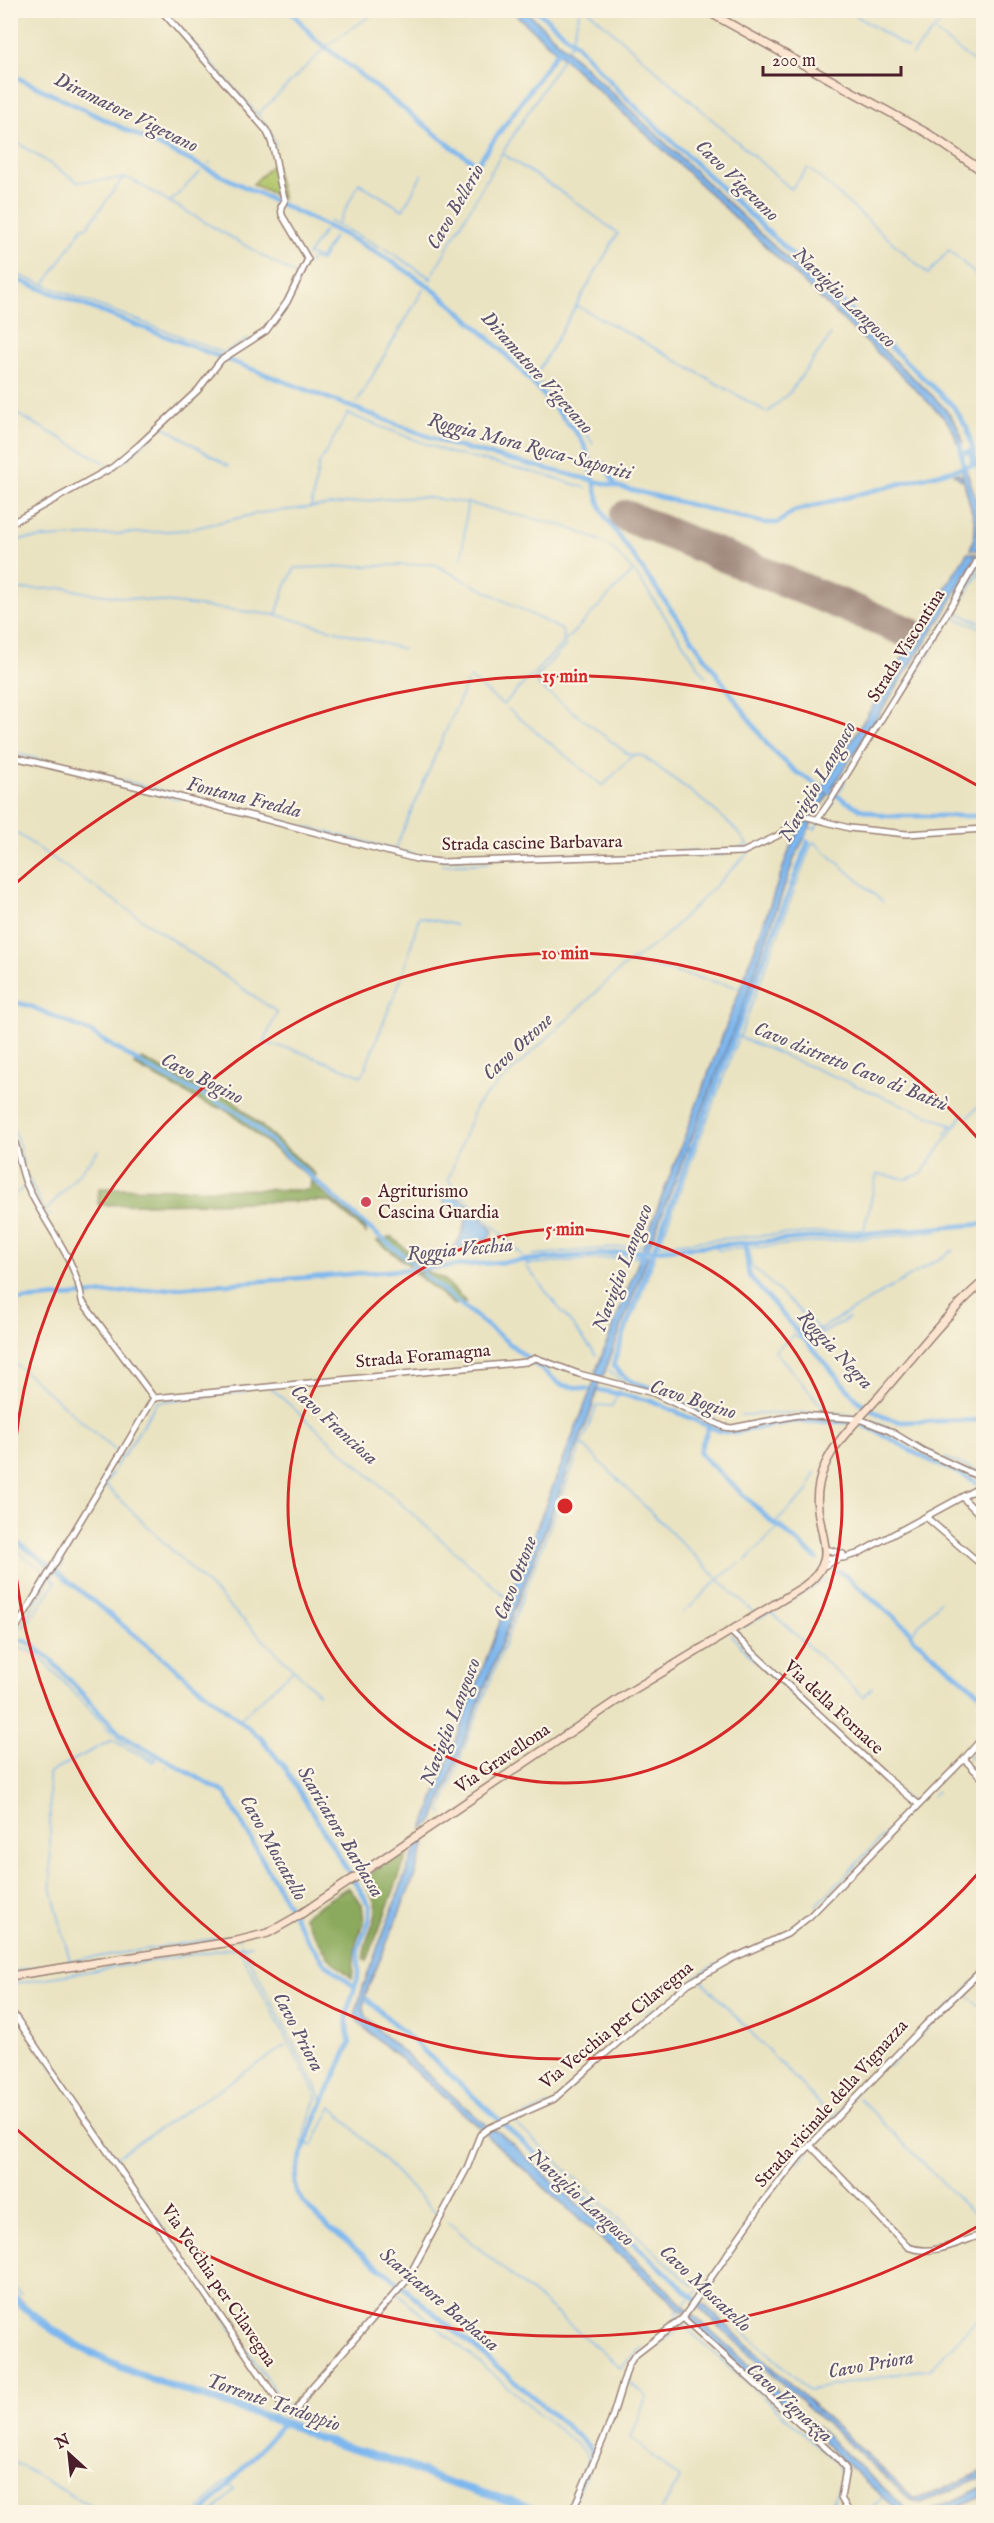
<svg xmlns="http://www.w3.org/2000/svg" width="994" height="2523" font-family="'IM FELL English',serif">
<rect width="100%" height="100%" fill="#fcf5e5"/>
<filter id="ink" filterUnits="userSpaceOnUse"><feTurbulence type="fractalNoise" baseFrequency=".0167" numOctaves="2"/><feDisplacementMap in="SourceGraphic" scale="12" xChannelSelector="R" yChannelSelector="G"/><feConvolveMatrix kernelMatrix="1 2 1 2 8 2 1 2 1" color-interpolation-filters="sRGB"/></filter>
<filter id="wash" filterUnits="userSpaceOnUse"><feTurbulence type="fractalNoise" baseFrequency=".008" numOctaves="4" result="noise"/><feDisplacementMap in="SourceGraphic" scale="24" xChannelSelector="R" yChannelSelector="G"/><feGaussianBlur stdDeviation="1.35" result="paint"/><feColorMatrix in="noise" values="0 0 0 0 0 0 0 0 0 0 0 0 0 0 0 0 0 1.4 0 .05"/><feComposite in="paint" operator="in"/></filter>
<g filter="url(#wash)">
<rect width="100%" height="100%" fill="#eae3c1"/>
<path fill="#b0c569" stroke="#7d724a" stroke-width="1.5" d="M274 163 283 199 253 184Z"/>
<g fill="#8caa5d" stroke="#6b6444" stroke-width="1.5">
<path d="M142 1059 211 1094 230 1098 316 1175 311 1180 319 1189 365 1228 366 1233 332 1203 321 1201 98 1205 99 1188 310 1190 311 1179 227 1110 206 1104 134 1065Z"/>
<path d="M392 1237 422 1263 409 1265 377 1241Z"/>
<path d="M426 1271 444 1279 466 1302 454 1305 415 1273Z"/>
<path d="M403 1851 408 1853 367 1961 364 1959C363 1939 376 1927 376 1909 376 1900 367 1887 363 1879Z"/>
<path d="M348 1887 362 1904 364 1922 356 1943 352 1978 329 1958 303 1916Z"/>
</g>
<g fill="#7db7ee" stroke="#646b8c" stroke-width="1.5">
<path d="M512 11H526L895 361C917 383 958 412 963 442L957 443 954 432 946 420 900 374 683 168Z"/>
<path d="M966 469C974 497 989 522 979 550H970L975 533V523L964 482 954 474 958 473 963 478 962 470Z"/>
<path d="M967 553 977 554 944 613 830 791 823 787Z"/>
<path d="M821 791 829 794 814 817 808 815Z"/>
<path d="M807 817 813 820 794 859 744 1004 649 1247H643L744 979 791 845Z"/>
<path d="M446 1193C463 1194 482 1219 493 1231L489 1238 466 1244 454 1253 451 1251 461 1236 467 1218 461 1209C452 1208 443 1208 443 1196Z"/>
<path d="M641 1255H648L604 1374 601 1377 596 1376V1371Z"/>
<path d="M596 1377 600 1379 592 1408 433 1822 423 1829 507 1603Z"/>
<path d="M429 1831 415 1875 366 1993C360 2012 366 2018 379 2031L488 2127 483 2130 359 2023 355 2015 363 1987 419 1838Z"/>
<path d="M490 2129 499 2132 597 2222 688 2310 684 2313 489 2138 486 2132Z"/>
<path d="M699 2300 915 2499C922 2500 972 2476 983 2471V2476L922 2503 913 2502 711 2319 696 2304Z"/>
<path d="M690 2313 695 2316 910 2512H899L690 2320 687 2316Z"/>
<path d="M983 2487V2496L947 2512H929Z"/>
</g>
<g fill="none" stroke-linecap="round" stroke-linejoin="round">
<g stroke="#7db7ee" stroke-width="1.5">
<path d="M398 10 410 21"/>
<path d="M588 10 791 189 808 168"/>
<path d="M847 10 908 48"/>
<path d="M177 25 266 124 276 146"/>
<path d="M933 31 984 69"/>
<path d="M572 41 580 10"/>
<path d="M568 49 571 43"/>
<path d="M912 55 940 23"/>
<path d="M258 114 329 44 379 10"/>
<path d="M10 130 11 135"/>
<path d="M12 139 78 182 126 178 132 180 296 275 302 265"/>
<path d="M503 154 570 198 616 232"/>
<path d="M209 164 210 162"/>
<path d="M811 170 928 274 949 250 984 282"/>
<path d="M171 201 200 172"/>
<path d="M329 221 380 247"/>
<path d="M339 222 359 183 403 210 422 174"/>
<path d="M384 248 432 279"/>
<path d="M310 255 320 259 333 238"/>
<path d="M307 256 324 231"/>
<path d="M308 264 312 259 321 261 334 237"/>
<path d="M10 272 224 353 249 339"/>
<path d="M433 273 502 153 564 56"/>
<path d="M429 279 431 276"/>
<path d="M45 284 83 227H87L123 178"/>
<path d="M577 306 637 338 765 411"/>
<path d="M276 322 284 311"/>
<path d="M357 402 423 290"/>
<path d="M10 410 109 465"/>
<path d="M768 412 790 392 831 335"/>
<path d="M348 414 450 453 537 473 587 488"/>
<path d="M159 430 163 426 228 466"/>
<path d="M593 444 586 433 540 382 536 375 618 233"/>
<path d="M970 451H972"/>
<path d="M123 462 155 434"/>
<path d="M311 507 319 464 348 413"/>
<path d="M10 540 186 530 260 513 384 499 423 497 467 503 564 526 601 541 614 550 636 574 706 677"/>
<path d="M462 558 467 504"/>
<path d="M470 583 562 630 564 640"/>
<path d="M10 590 66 588 87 593 276 615 285 587 295 568 434 564 467 582"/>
<path d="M957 613 984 624"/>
<path d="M277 615 403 649"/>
<path d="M951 617 949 616 984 557"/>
<path d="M954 618 984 629"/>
<path d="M943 625 949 616"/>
<path d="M566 645 535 679 538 685 628 754 643 756C669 776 734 820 748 846"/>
<path d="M470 678 503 705 632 572"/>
<path d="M907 690 984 565"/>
<path d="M508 709 603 786 632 756"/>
<path d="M10 752 428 858"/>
<path d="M840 792 845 782"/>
<path d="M158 794 181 800"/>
<path d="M824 815 834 802"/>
<path d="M809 826 804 838 811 845 814 842 883 902"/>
<path d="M811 828 815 829 819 822"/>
<path d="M10 847 12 830 277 1012 264 1043 295 1050 362 1076 403 974 419 917 456 925"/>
<path d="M395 849 467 682"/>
<path d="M734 850 746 846"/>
<path d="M680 851H699"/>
<path d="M691 856 725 855"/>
<path d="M478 858 564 855"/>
<path d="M439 859 473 858"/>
<path d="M442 865 488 863"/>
<path d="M629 963 640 964 741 988"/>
<path d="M736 1036 954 1126"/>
<path d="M740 1036 811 845"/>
<path d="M968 1117 984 1100"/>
<path d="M10 1120 20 1147 23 1165"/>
<path d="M945 1134 951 1125"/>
<path d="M25 1172 45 1212 99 1150"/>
<path d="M10 1198 24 1187 26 1188"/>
<path d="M47 1215H51"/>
<path d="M660 1243 738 1039"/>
<path d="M656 1245 754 1236 864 1230 877 1174 907 1179 922 1173 964 1113"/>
<path d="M717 1246 718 1250 747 1248 938 1232"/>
<path d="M749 1249 751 1265 823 1333"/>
<path d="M533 1255 644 1245"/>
<path d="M523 1256 448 1180 475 1108 480 1101 623 967 661 940 749 852"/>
<path d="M638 1258 639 1250"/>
<path d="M527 1260V1264H531L652 1255"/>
<path d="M526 1266 596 1355"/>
<path d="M629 1319 636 1310 657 1249"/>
<path d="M793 1330H819L954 1250"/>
<path d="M10 1359 118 1453"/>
<path d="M609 1370 622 1382"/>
<path d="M272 1389 508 1599"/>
<path d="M827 1412 775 1351 794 1335 799 1339 821 1334 849 1318"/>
<path d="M741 1415 827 1412 857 1416"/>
<path d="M872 1421 891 1429"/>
<path d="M908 1439 935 1454"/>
<path d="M582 1444 716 1577"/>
<path d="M123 1457 157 1402 246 1392"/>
<path d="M945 1458 984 1473"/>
<path d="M106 1486 318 1693"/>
<path d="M774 1524 808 1491 815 1472"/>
<path d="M10 1546 46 1572"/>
<path d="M745 1561 782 1524"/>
<path d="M718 1579 754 1613"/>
<path d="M689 1608 718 1579 740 1563"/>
<path d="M770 1611 864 1697 872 1687"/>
<path d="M683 1612 685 1611"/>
<path d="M25 1627 56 1582 51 1579"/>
<path d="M743 1627 827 1579"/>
<path d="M911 1634 940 1601"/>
<path d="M731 1635 757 1663"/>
<path d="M10 1644 51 1577 63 1566V1557L122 1456"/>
<path d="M11 1644 30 1651 39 1656 115 1736 156 1760"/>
<path d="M761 1666 835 1734"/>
<path d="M239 1720 293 1670"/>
<path d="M839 1737 858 1754"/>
<path d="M981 1744 984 1741"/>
<path d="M157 1754 154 1762 112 1740 49 1773 51 1887 70 1961 233 1936H238L239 1939"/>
<path d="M969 1759 976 1750"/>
<path d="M166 1767 167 1768"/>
<path d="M932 1796 937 1791"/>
<path d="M443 1814 441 1811 462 1754 597 1405 612 1406 621 1387"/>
<path d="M816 1906 910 1808V1803L890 1784"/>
<path d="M241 1943 323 2101"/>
<path d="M238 1947 315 2093 316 2099 302 2142 312 2146 332 2107 438 2215"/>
<path d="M10 1972 69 1961"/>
<path d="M695 1977 717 1964"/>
<path d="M701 1980 830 2115 833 2117 836 2115 858 2090"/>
<path d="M10 1984 251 1945"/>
<path d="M965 1993 984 2010"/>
<path d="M10 2004 282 2401 287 2406 297 2405 308 2388"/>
<path d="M627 2031 653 2009"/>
<path d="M888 2067 984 1973"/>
<path d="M560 2097 577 2083"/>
<path d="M859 2098 984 2225"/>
<path d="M548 2105 515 2120 514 2122 690 2284 703 2286"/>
<path d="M815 2145 838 2120"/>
<path d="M116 2157 285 2046"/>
<path d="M798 2163 810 2150"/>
<path d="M448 2222 621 2368 642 2347"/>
<path d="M10 2284 21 2294"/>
<path d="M397 2293 585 2452 590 2461"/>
<path d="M703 2294 809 2390 931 2368 984 2312"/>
<path d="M703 2294 748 2228"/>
<path d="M693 2295 699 2291"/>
<path d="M685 2303 689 2298"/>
<path d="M380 2306 394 2290"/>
<path d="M671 2324 679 2315 676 2312 678 2310"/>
<path d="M685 2327 837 2463C847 2480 834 2499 824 2512"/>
<path d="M10 2460 101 2512"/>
<path d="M979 2478 984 2488"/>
<path d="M198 2512 226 2480 237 2476"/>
<path d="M214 2512 235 2489 229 2485"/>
<path d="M660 2512 680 2479 631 2438 646 2398 644 2393 630 2384C623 2359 671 2338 686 2325"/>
<path d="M867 2512 882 2498"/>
</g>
<g stroke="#7db7ee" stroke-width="4.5">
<path d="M290 10 314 38 456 150 476 163 480 160 559 49"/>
<path d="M536 10 575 43 622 94 953 406 967 428 976 461"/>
<path d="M10 74 345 235C382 255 420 277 452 305 499 344 540 390 579 436 596 461 591 492 606 518L769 747 796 772 860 809 885 816H984"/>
<path d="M10 277 451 445 764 523H778L794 511 984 462"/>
<path d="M959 438 965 474"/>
<path d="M961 454 970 451 973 465"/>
<path d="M592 463 604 464 615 484"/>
<path d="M978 467 984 490"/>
<path d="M816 808 813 797 819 787"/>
<path d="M10 1001 30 1006 90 1032 148 1068 238 1112 369 1228 414 1264"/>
<path d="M745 1243 749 1276 858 1401 884 1417 901 1422 984 1420"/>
<path d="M655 1246 808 842"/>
<path d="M652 1254 613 1365C630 1386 635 1381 656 1390 675 1399 693 1409 712 1418L699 1453 774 1524 780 1527 817 1559"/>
<path d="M641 1260 648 1243"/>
<path d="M423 1274 561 1385 588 1389"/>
<path d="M10 1301 984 1224"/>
<path d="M600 1390 652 1401 719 1431 732 1433 793 1421 849 1422"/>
<path d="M862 1425C886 1434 906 1449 929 1460 948 1469 968 1474 984 1489"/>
<path d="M10 1537 50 1566 261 1738 285 1768 369 1905C374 1923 361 1934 358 1950 357 1958 360 1966 358 1974 353 2003 341 2010 350 2043 339 2069 291 2164 295 2187 299 2211 377 2264 398 2282 460 2338 527 2388 588 2446L593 2454 567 2512"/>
<path d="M836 1572H841L909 1630 913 1638 984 1697"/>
<path d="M10 1637 28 1642 49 1658 120 1734 225 1793 307 1939 324 1962 352 1985"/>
<path d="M367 1999 697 2301"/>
<path d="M204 2512 283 2423"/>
</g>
<path stroke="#7db7ee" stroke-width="8" d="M10 2294C85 2371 196 2391 292 2426 302 2429 311 2436 321 2439 343 2447 365 2452 387 2459 411 2466 435 2479 459 2486 487 2494 515 2502 541 2512"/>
<path stroke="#9a8176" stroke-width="32" d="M626 516 908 632"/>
</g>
</g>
<g filter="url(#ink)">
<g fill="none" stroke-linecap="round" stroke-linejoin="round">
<g stroke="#9a8176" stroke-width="8">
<g id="minor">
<path d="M10 524 113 467 139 445 198 390 221 360 266 331 287 302 308 259 282 215 281 207 285 200C276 177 278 151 266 130L161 10"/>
<path d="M10 756 168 794 416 859 441 862 743 852 777 836 804 816 849 828 907 834 984 829"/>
<path d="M817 820 832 798 949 610 984 549"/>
<path d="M10 1129C18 1146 19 1165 26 1183 43 1223 76 1256 82 1301L154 1398 10 1638"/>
<path d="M154 1398 526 1362 536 1358 579 1374 653 1393 724 1427 732 1428 798 1415 859 1419 890 1431 923 1451 984 1479"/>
<path d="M962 1497 984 1519"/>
<path d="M926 1517 984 1567"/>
<path d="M826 1549 843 1554"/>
<path d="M826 1558H843L857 1554 984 1485"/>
<path d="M822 1567 840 1558"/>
<path d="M730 1631 887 1778 918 1804"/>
<path d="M964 1759 984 1780"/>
<path d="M10 2009 279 2402 291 2415 296 2411 310 2389 407 2280 467 2168 480 2135 489 2128 554 2099 640 2023 689 1983 731 1959 787 1934 810 1916 964 1759 984 1736"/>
<path d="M810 2145 908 2247C933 2257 961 2241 984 2234"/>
<path d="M683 2318 838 2459 846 2469 841 2498 849 2512"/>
<path d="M572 2512 611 2421 628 2366 634 2356 683 2318 764 2201 800 2156 925 2025 984 1968"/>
</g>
</g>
<g stroke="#9a8176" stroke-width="10">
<g id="secondary">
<path d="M705 10 927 133 984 172"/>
<path d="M10 1976 237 1941 268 1933 298 1916 628 1693 803 1587C838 1561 822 1544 818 1509 816 1494 819 1479 825 1465 837 1438 863 1415 882 1393 915 1355 946 1314 984 1281"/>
</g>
</g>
<use href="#minor" stroke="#fff" stroke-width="5"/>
<use href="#secondary" stroke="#fce5d0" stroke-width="7"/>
</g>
</g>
<g fill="none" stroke="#d62828" stroke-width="3">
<circle cx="565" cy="1506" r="277"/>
<path d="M982 1869A553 553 0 1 1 982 1143"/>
<path d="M980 2225A830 830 0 0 1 15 2128M15 884A830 830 0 0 1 980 787"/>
</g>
<circle fill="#d1495b" stroke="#fcf5e5" stroke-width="2" cx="366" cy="1202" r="6"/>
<g text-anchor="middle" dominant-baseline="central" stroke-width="4.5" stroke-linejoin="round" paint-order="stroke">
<g font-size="18" fill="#4a1f2b" stroke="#fcf5e5">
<text transform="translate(907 646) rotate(-58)">Strada Viscontina</text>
<text transform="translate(532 844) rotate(-1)">Strada cascine Barbavara</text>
<text transform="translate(423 1357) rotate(-5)">Strada Foramagna</text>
<text transform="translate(833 1708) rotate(43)">Via della Fornace</text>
<text transform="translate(503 1759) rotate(-34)">Via Gravellona</text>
<text transform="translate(617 2026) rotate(-39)">Via Vecchia per Cilavegna</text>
<text transform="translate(832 2104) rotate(-48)">Strada vicinale della Vignazza</text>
<text transform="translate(218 2286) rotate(56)">Via Vecchia per Cilavegna</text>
</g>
<g font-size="18" fill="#4a1f2b" stroke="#fcf5e5" text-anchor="start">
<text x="378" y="1192">Agriturismo<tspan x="378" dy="21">Cascina Guardia</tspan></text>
</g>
<g font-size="20" font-style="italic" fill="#5c546f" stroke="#fcf5e5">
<text transform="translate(126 113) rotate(26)">Diramatore Vigevano</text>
<text transform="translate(737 181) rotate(44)">Cavo Vigevano</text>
<text transform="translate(456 207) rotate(-60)">Cavo Bellerio</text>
<text transform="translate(844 298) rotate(44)">Naviglio Langosco</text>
<text transform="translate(537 373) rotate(48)">Diramatore Vigevano</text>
<text transform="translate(530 447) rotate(15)">Roggia Mora Rocca-Saporiti</text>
<text transform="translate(818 782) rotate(-60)">Naviglio Langosco</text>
<text transform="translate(244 798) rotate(14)">Fontana Fredda</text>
<text transform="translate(518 1047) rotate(-43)">Cavo Ottone</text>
<text transform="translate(851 1067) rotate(22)">Cavo distretto Cavo di Battù</text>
<text transform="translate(202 1079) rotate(27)">Cavo Bogino</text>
<text transform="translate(460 1250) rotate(-5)">Roggia Vecchia</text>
<text transform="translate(623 1268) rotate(-69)">Naviglio Langosco</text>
<text transform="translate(835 1350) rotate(47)">Roggia Negra</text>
<text transform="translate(693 1400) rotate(18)">Cavo Bogino</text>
<text transform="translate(334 1425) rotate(42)">Cavo Franciosa</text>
<text transform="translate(516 1578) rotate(-69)">Cavo Ottone</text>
<text transform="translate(451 1722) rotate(-69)">Naviglio Langosco</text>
<text transform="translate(340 1832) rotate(59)">Scaricatore Barbassa</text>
<text transform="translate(273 1848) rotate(61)">Cavo Moscatello</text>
<text transform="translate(298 2032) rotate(62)">Cavo Priora</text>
<text transform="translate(581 2198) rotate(42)">Naviglio Langosco</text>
<text transform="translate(705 2289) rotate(43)">Cavo Moscatello</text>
<text transform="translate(439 2300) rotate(40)">Scaricatore Barbassa</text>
<text transform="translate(871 2365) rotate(-10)">Cavo Priora</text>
<text transform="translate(273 2403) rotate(19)">Torrente Terdoppio</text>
<text transform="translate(789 2403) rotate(42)">Cavo Vignazza</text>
</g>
</g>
<circle cx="565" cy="1506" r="9" fill="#d62828" stroke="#fcf5e5" stroke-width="3"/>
<g font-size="18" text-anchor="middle" font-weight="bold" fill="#d62828" stroke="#fcf5e5" stroke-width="4.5" stroke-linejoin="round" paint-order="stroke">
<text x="565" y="682">15 min</text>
<text x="565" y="959">10 min</text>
<text x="565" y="1235">5 min</text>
</g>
<rect width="994" height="2523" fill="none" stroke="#fcf5e5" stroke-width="36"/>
<g transform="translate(69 2454) rotate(333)" stroke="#fcf5e5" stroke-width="4.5" paint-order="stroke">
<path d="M0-4.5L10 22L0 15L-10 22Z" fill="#4a1f2b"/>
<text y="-9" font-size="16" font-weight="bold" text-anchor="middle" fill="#4a1f2b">N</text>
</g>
<path d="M763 66v9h138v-9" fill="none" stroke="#4a1f2b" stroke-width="3"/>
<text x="772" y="66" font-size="18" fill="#4a1f2b" stroke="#fcf5e5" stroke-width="4.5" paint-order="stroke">200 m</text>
</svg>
